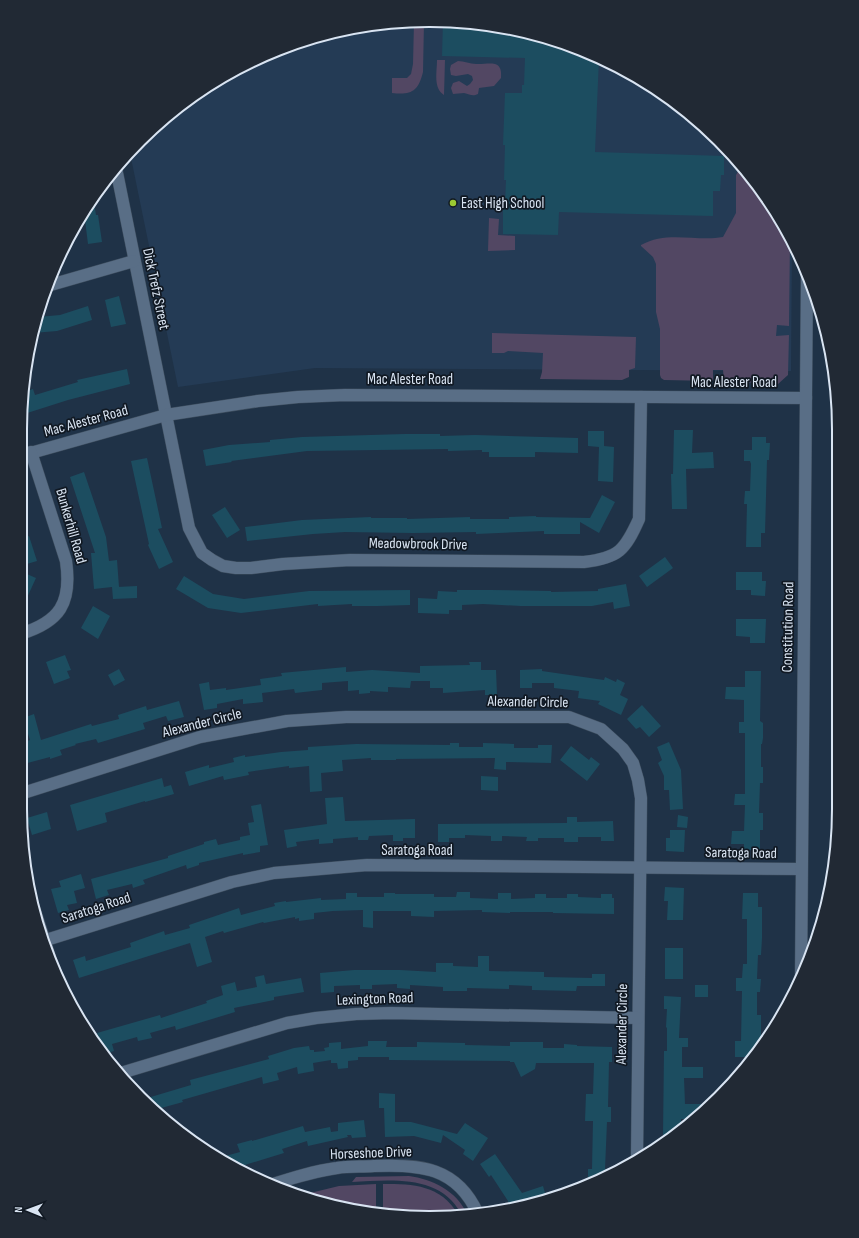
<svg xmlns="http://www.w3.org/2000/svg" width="859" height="1238" font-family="'Sofia Sans Condensed',sans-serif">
<rect width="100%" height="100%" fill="#1f3247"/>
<path fill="#243b55" d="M456 21 535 34 610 62 679 104 737 159 792 241 791 371 315 368 178 387 130 153 159 122 225 75 298 42 376 24Z"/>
<g fill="#524763">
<path d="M414 22H424L423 72C418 92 411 95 392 93V78H407L411 74 413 64Z"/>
<path d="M437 60H445L444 95C433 88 437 72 437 60Z"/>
<path d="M458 61C464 61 470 64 476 64 488 65 503 58 501 78L494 86 479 88 478 94C472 97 470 94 464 93 461 93 456 94 453 94L451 88 453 83 459 81 467 86 470 84 473 80 472 76 468 74 456 76 451 75 450 69 451 65Z"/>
<path d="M740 163 790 239 789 326 777 325 776 336 789 335 788 375 778 384 724 381 723 370H713V381L664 380 661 378 660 375V329L656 312V264L653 257 641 246V245C667 230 697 242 723 237L736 213V175L739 170Z"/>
<path d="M489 218 499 219 498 235 515 236V250L488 251Z"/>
<path d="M492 333 636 337 635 368 629 370V377L622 380 540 379 542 372 543 353 508 351 504 353H492Z"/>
<path d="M409 1176C432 1179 457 1191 467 1214H461C441 1174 390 1180 352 1182L356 1177Z"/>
<path d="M376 1184V1214L302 1195 339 1186Z"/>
<path d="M383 1184C414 1184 440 1185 458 1214L383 1215Z"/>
</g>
<g fill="#1c4d60">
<path d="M443 21H456L535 34 599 58 595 152 724 156V175H721L720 191H713V216L559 212 558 235 503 234V205H505L506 180H504L505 145H503L505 93H522V85H524L525 58 442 56Z"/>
<path d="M93 197 96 215H98L102 242 88 244 84 212Z"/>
<path d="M119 296 126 324 111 327 105 300Z"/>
<path d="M88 306 92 320 57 331 33 333 38 317 60 315Z"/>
<path d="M127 369 130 384 68 400 21 415 24 392 33 389 35 395 78 382 77 380Z"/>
<path d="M674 430H693L692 453 713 452 714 468 686 469 687 509H672L671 474H673Z"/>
<path d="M588 431H604V446L614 447 613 482 598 481 599 447 588 446Z"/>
<path d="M405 434H440V436L475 435 578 438V453L535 452V457H489V452H482V450L448 451V449L307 451 231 461 232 462 206 466 203 450 229 445 270 442V440L302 437Z"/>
<path d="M752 437H766V443H770L769 460H767L765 533H761V547H746L747 504H744L745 491H750L751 464 750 461H744V450H752Z"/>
<path d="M147 458 162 528 158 529 173 562 159 569 148 545 149 544 131 461Z"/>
<path d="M84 472 106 537 109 561 117 560 119 587H117L137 586V598L113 599 112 587 94 589 91 553H95L70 477Z"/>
<path d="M602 495 615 502 599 533 580 522V534H544V531L476 534V532L413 533 345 532 313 534 247 541 245 527 302 520 371 517V518H407V519L470 517V519H509V517L536 516V517L590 518Z"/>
<path d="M225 507 240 530 227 538 212 515Z"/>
<path d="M29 536 37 561 20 566V539Z"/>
<path d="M665 557 673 568 647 587 639 576Z"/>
<path d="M20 571 36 578 20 613Z"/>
<path d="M736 572H762V581H766L765 596 751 595V590H736Z"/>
<path d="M184 576 213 594 244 599 309 591 410 590V605L378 606H352V604L318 606V604L241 613 208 608 176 589Z"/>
<path d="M626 584 630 606 614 609 613 602 592 606H521L483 604 462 605V610H449V614L418 613V598L437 599 438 591 457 592V590H490L551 591V592L598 591V589Z"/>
<path d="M93 606 110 616 98 639 81 628Z"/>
<path d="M736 619H766L765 643H750V637L736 636Z"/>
<path d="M65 655 71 670 67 671 70 678 54 684 46 662Z"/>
<path d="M469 662H481V670H496L497 695H485V690L443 693V688H430V681H411L410 688 388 687V692L370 691V693L359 694V690L348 691V681L322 683V690L295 693 294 689 262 693 263 702 243 704V699L217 704V708L204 710 199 684 209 682 210 690 226 688V690L261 685 260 679 282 676 281 673 346 667V672L372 670 420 673V666L470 665Z"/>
<path d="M119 669 125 680 114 686 108 675Z"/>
<path d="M542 669V671L604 680 605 677 616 682 617 679 625 683 620 695 628 699 621 715 598 704 600 701 578 698 579 691 554 688V683H532V688H520V670Z"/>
<path d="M745 671H761L760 721 763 723V738L762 744H761V767H763V783H760L759 813H763V830H760V850H744V844H731L732 831H744L745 805H734L735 794H745V733H739V722H744V700L725 699 726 687H745Z"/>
<path d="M179 701 184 717 168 721 166 716 143 723 145 729 98 743 96 739 75 744 76 745 60 750 62 755 50 759V757L20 765V743L30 740 23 718 34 714 41 740 91 724 92 726 119 719 118 715 146 706 147 710Z"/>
<path d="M642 705 661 726 649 737 640 727 636 729 627 719Z"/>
<path d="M669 742 681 770 683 809 670 810 669 790H664V776L658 763 662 760 657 747Z"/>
<path d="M450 743H459V747H483V743L514 744V748H538V745H552L551 763 506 762V770L494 769 495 758 396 759V760H371V758L342 760 343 771 321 773 322 791 310 792 309 766 289 768V766L248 772 249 775 224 780 223 776 189 786 185 772 209 765V768L234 762 233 758 245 755V757L281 752 308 750V747L356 744 450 745Z"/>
<path d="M571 746 589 760 591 757 600 764 587 781 560 760Z"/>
<path d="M481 776 498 777V791L481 790Z"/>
<path d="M162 778 164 787 171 785 174 794 145 802V801L105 813 107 822 77 831 70 805Z"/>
<path d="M343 797 345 821 415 819V838H403V841H393V835L369 836 368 840H358V837L333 839V843L319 844V839L296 842 297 846 287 848 284 830 327 824 325 798Z"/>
<path d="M261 804 268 845 260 846V852L243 855V853L199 863V865L187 869 186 865 143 880 145 884 133 888 132 884 107 890 109 895 96 899 91 879 168 858V856L204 844V842L216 839 218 845 240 840V837L250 835 248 823 254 822 251 806Z"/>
<path d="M47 812 51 829 32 835 27 818Z"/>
<path d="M678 815 688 817 687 828 677 827Z"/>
<path d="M567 817H577V822L613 821 614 841H601V837H578V842H564V838H538V841H526L527 837 502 836V841H491V836L465 835V838H449V842H438V824L567 823Z"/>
<path d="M670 830H685L684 852 666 851V838H670Z"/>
<path d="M81 874 85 888 74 891 77 903 67 905 69 910 58 913 51 889 61 887 59 881Z"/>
<path d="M665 887 684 888 683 920H667L668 901H664Z"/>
<path d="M457 892H470V898L498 899V893H511V899L535 898V894H546V898H567V894H578V897L601 898V894H612V898H614V914L553 913V912H510V913L482 912V910L434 911V917L411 916V911H373V928L363 927V910L333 911 314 913V919L299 921V918L295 919V917L264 923 263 922 224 933 223 931 205 937 212 962 197 967 190 943 79 978 73 960 85 956 86 961 131 947 130 943 164 931 165 935 190 928 189 925 239 908 241 915 275 906 274 903 286 901V902L321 898V900L346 899V893H357V897H384V893H395V894H434V897H456Z"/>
<path d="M743 893H758V907H762V938L761 955H758L757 979H761L760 992H757V1015H761V1048L755 1058 746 1067V1057H735V1041H741L742 991H736V978H742L743 964H747V919H742Z"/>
<rect x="665" y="948" width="18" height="31"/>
<path d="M478 956H489V971L544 972V977L592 978V974H605V986H577L576 991 532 990V986L509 985V989L467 988V991H443V987L410 985V989L397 988V984L372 985V989H360V985L334 986V992L321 993 320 973 354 970H400L436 972V963H453V966L478 967Z"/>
<path d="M264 975 266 984 301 978 304 992 274 997V1000L234 1008 235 1012 176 1030 175 1026 150 1033 152 1038 138 1041 137 1037 112 1044 114 1051 105 1054 102 1050 97 1033 160 1015 161 1018 207 1003 206 1001 223 995 221 986 235 982 237 991 257 987 255 977Z"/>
<rect x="695" y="985" width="13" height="12"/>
<path d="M664 996 681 997 679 1038H688V1047H682V1067H703V1078H684L685 1104H711L696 1119H681V1129L670 1136H663L664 1051H667V1028L666 1027 667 1009H664Z"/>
<path d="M368 1041H387L386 1047H417V1042L465 1043V1045L510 1046V1042H543V1048H564V1044L577 1045V1046L612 1047V1062H609L608 1107H611V1122H607L605 1169H620L610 1176 588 1184V1169H592L593 1121H585L586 1094H593L594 1063H536L535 1069 521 1077 514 1062H510V1061L389 1060V1057H358V1060L348 1061V1068L338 1069 337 1063H331V1060L313 1063 314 1071 298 1074 297 1067 277 1073 279 1080 263 1084 262 1077 182 1100 183 1102 154 1110 144 1099 191 1085 190 1080 269 1059 268 1056 294 1048 309 1046 310 1050H314V1052L325 1051 324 1048 329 1047V1043L341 1042V1049L368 1046Z"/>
<path d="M379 1093 395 1094V1122H411L457 1134 465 1123 488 1138 473 1161 463 1154 465 1150 443 1135 441 1143 414 1136 385 1137 384 1108H379Z"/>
<path d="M364 1120 366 1137 352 1138 351 1135H347L348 1137 308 1146 307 1141 282 1149 284 1153 235 1168 218 1158 240 1152 237 1144 252 1140V1141L303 1126 305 1132 330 1127 331 1132 338 1131V1123Z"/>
<path d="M495 1154 522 1193 543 1186 547 1200 533 1204 510 1209 508 1201 491 1175 489 1177 480 1164Z"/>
</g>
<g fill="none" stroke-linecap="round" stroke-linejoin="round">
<g stroke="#3e4e5f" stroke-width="13">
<g id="minor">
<path d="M116 168 189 528 202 553 212 560 223 566 236 568H251L283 564 350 560 584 562C619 558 625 550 639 519L641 397"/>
<path d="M47 286 134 261"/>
<path d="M20 456 166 415 258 401 298 397 345 395 806 398"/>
<path d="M20 634C60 622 72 603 66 561L31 452"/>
<path d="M20 794 200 737 287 721 346 717H569L601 729 623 749 633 763 638 780 641 798 637 1158"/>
<path d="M32 902 54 970"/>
<path d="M43 941 232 882 274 873 367 865 801 869"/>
<path d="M801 979 807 276"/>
<path d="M121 1073 287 1023 316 1018 356 1014 391 1013 638 1018"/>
<path d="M270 1185C292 1178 314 1171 337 1168 349 1166 362 1167 374 1166 420 1164 457 1167 478 1214"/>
</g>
</g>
<use href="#minor" stroke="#596e86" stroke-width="12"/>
</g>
<circle fill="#9bcb33" stroke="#111923" stroke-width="1.5" cx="453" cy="203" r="4"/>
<g text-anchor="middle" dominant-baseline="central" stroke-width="3.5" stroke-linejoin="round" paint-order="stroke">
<g font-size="15" fill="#d9e4f2" stroke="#111923" text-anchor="start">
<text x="461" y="203">East High School</text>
</g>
<g font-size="15" fill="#d9e4f2" stroke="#111923">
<text transform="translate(156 289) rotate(78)">Dick Trefz Street</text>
<text x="410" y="379">Mac Alester Road</text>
<text x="734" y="382">Mac Alester Road</text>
<text transform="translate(86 421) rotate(-15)">Mac Alester Road</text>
<text transform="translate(71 526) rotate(74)">Bunkerhill Road</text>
<text transform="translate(418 544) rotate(1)">Meadowbrook Drive</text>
<text transform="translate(788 627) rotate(-89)">Constitution Road</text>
<text transform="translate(528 702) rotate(1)">Alexander Circle</text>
<text transform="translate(202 723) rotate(-14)">Alexander Circle</text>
<text x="417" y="850">Saratoga Road</text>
<text transform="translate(741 853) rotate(1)">Saratoga Road</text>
<text transform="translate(96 908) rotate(-18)">Saratoga Road</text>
<text transform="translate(375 999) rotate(-2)">Lexington Road</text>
<text transform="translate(622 1024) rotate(-89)">Alexander Circle</text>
<text transform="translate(371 1153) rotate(-2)">Horseshoe Drive</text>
</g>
</g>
<path d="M0 0H859V1238H0ZM429 27H430A402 402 0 0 1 832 429V809A402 402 0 0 1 430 1211H429A402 402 0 0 1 27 809V429A402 402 0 0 1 429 27Z" fill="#212934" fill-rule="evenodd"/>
<path fill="none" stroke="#d9e4f2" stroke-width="2" d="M429 27H430A402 402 0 0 1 832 429V809A402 402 0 0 1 430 1211H429A402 402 0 0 1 27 809V429A402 402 0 0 1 429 27Z"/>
<g transform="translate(28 1210) rotate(271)" stroke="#111923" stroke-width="3" paint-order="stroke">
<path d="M0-3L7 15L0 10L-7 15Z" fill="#d9e4f2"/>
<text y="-6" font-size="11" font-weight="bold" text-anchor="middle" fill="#d9e4f2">N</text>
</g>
</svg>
